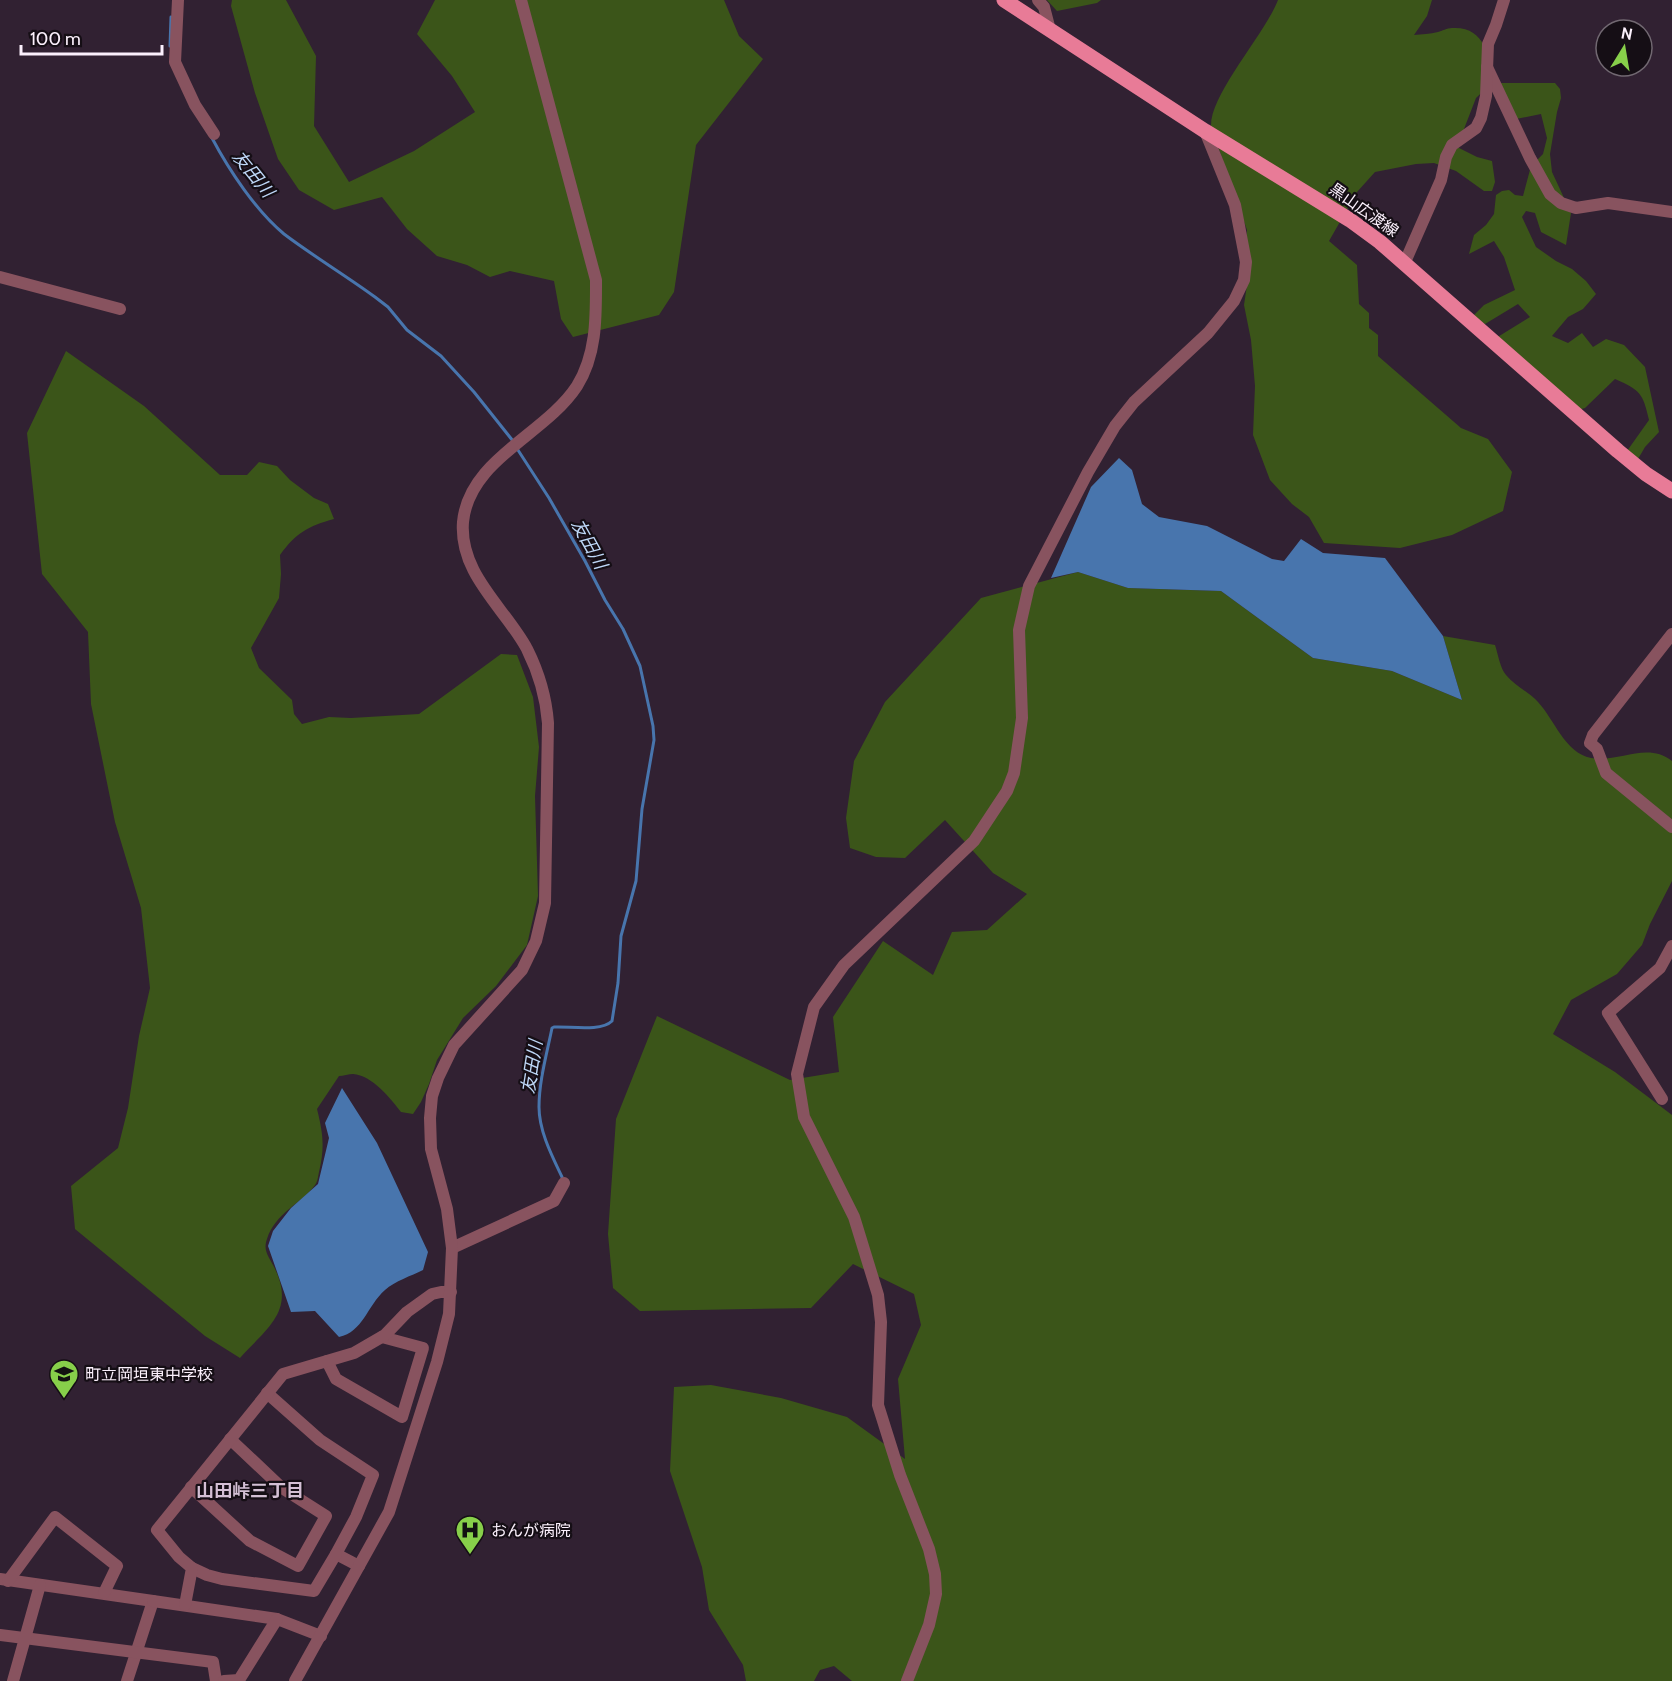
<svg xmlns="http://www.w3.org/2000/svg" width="1672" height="1681" font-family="Cabin,'Noto Sans JP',sans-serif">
<rect width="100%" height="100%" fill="#312132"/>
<g fill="#3b5519">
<path d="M232 0H286L316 56 314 126 349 182 414 151 475 112 452 76 417 34 435 0H724L739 36 763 59 696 145 674 292 659 315 573 337 561 319 554 281 510 271 490 277 467 265 437 256 407 229 382 197 334 210 299 190 278 159 255 93 231 6Z"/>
<path d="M1047 0H1101L1097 3 1057 11Z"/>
<path d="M1278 0H1432L1427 16 1414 35C1422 34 1430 34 1438 32 1442 31 1447 28 1452 28 1485 26 1489 56 1493 82L1476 98 1457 147 1477 157 1492 161 1495 182 1492 191H1484L1456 171 1434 163 1416 164 1375 172 1357 192 1329 241 1357 265 1359 304 1369 313V328L1378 335V356L1461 428 1488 439 1512 472 1503 511 1452 535 1400 548 1324 543 1309 517 1292 504 1270 480 1253 435 1255 386 1251 340 1244 305 1247 285 1244 259 1247 230 1211 126C1210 94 1265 34 1278 0Z"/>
<path d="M1500 83H1555L1560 89 1561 98 1557 112 1550 154 1552 172 1571 213 1566 245 1541 232 1535 213 1526 211 1522 217 1536 247 1556 261 1572 269 1586 281 1596 294 1583 309 1568 317 1552 336 1568 343 1582 333 1593 347 1606 339 1624 345 1645 367 1659 432 1645 447 1638 459 1627 451 1649 420C1643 393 1640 390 1615 379L1585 408 1578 410 1496 338 1530 317 1518 304 1485 324 1473 316 1484 305 1515 290 1504 257 1494 241 1469 254 1474 235 1486 225 1494 214 1496 195 1502 191 1509 190 1515 195 1523 196 1531 166 1543 154 1547 138 1541 114 1516 119Z"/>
<path d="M66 351 144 406 220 475H247L259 462 277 466 290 480 314 498 328 504 334 519C308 526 296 533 280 555L281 574 279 598 251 648 259 668 292 700 294 714 302 724 329 717 351 718 419 714 501 654 517 655 533 697 539 747 535 796 538 896 527 945 496 986 463 1018 437 1060 429 1084 421 1102 413 1114 401 1112C391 1099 372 1075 353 1074 349 1074 343 1076 339 1076L317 1109C323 1133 325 1147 319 1172 318 1176 318 1181 315 1185 302 1203 275 1213 267 1239 263 1250 268 1255 273 1265 297 1310 268 1327 240 1358L205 1336 75 1229 71 1186 118 1148 128 1108 139 1036 150 988 141 908 115 822 91 704 88 632 42 574 27 433Z"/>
<path d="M1078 572 1128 588 1221 591 1313 658 1392 671 1462 700 1443 636 1495 645C1498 654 1500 668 1506 675 1515 686 1529 692 1538 702 1554 719 1565 753 1591 758 1619 763 1647 741 1672 761V881L1650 924 1642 945 1617 974 1571 1000 1553 1034 1615 1072 1672 1115V1681H852L834 1666 820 1670 814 1681H746L743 1665 709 1610 702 1567 670 1471 674 1387 711 1385 781 1398 847 1417 905 1459 898 1379 921 1325 914 1294 853 1264 811 1308 640 1311 613 1288 608 1234 616 1119 657 1016 790 1080 839 1072 833 1017 883 941 933 975 952 932 987 930 1027 894 993 873 945 820 905 858 876 857 850 848 846 818 854 761 885 702 981 598Z"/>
</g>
<g fill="#4875ad">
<path d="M1119 458 1132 470 1142 504 1159 517 1207 526 1272 559 1284 561 1301 539 1323 553 1385 558 1443 636 1462 700 1392 671 1313 658 1221 591 1128 588 1078 572 1051 578 1091 487Z"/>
<path d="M342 1088 377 1143 428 1252 423 1270C411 1276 395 1281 385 1290 367 1306 363 1332 339 1337L315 1311 291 1312 268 1246 273 1231 291 1208 318 1184 329 1138 325 1123Z"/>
</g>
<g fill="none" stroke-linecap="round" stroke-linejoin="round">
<g stroke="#4875ad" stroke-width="3">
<path d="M170 46 171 17"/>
<path d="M212 138C229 170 256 211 284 234 313 256 345 275 375 297L388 307 407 330 441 356 474 392 513 441"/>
<path d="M516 447 549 498 585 561 605 600 623 629 640 666 653 726 654 740 642 809 636 881 621 936 618 983 612 1021C601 1032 569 1026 554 1027L552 1028C547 1053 539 1081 539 1107 539 1131 552 1156 562 1177"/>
</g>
<g stroke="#88535f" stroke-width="12">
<path d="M178 0 175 62 195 105 214 134"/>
<path d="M1038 0 1044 7 1050 30"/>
<path d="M1487 67 1530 158 1550 194 1561 203 1576 208 1608 203 1672 212"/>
<path d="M1405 262 1441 180 1446 157 1452 145 1476 128 1481 118 1486 96 1488 44 1496 25 1504 0"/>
<path d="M0 277 120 309"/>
<path d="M1672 634 1593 735 1590 743 1597 749 1606 773 1672 827"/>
<path d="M1662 1099 1608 1013 1660 968 1672 946"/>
<path d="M452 1248 554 1201 564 1183"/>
<path d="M327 1361 336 1379 402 1417 423 1348 382 1337"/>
<path d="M267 1393 320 1440 373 1475 356 1517 336 1554 359 1566"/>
<path d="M191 1487 250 1541 298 1566 326 1516 282 1488 230 1439"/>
<path d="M192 1568 207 1575 222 1579 314 1591 336 1554"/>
<path d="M0 1579 153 1601 127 1681"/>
<path d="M8 1581 55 1517 117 1566 104 1593"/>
<path d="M153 1601 277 1619 321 1636"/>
<path d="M185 1605 192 1568 179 1557 157 1530 283 1374 354 1353 385 1335 407 1312 432 1294 441 1292H451"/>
<path d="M0 1635 213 1662 216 1681"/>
<path d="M13 1681 40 1585"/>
<path d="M224 1681 239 1680 277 1619"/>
<path d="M295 1681 389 1512 437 1362 449 1314 452 1248 447 1209 431 1149 430 1118 432 1096 438 1078 454 1045 522 970 536 941 545 903 548 723C546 696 539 673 527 649 505 608 459 574 463 522 469 459 545 435 577 386 597 354 596 316 596 280L521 0"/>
<path d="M907 1681 929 1625 936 1594 935 1574 929 1549 900 1475 878 1405 881 1322 878 1295 854 1217 804 1117 797 1074 814 1007 844 965 974 841 1007 791 1014 773 1022 718 1019 630 1029 586 1088 472 1115 426 1134 402 1208 333 1234 301 1244 280 1246 262 1235 205 1205 131"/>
</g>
<path stroke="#e87b97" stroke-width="15" d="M1004 0 1205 131 1350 220 1380 242 1618 451 1646 474 1672 491"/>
</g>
<defs>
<g id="school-pin" transform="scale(1.5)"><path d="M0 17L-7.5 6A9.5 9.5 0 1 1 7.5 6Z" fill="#87cf4a" stroke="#150e15"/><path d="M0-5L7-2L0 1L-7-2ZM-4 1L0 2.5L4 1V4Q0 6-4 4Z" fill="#111"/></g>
<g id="hospital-pin" transform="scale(1.5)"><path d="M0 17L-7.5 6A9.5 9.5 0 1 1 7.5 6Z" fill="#87cf4a" stroke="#150e15"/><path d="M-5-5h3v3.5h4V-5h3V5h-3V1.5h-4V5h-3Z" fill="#111"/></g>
</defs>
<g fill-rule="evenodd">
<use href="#school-pin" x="64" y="1374"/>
<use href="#hospital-pin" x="470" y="1530"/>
</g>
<g text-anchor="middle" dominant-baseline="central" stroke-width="4.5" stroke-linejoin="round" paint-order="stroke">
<g font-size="16" fill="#fbf0fc" stroke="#150e15">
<text transform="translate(1364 210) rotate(35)">黒山広渡線</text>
</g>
<g font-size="16" fill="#fbf0fc" stroke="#150e15" text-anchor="start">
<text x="85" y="1374">町立岡垣東中学校</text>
<text x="491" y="1530">おんが病院</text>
</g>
<g font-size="18" font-style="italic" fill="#bed7f7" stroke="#150e15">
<text transform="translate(253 174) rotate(51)">友田川</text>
<text transform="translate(589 544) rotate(61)">友田川</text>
<text transform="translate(532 1067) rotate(-81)">友田川</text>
</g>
<g font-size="18" font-weight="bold" fill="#d3bfd4" stroke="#150e15">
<text x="250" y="1491">山田峠三丁目</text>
</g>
</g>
<g transform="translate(1624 48) rotate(11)"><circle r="28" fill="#150e15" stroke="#716871" stroke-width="1.5"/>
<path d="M0-4.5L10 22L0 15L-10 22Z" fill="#87cf4a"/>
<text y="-9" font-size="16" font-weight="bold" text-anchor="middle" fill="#fbf0fc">N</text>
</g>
<path d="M21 45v9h141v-9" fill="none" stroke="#fbf0fc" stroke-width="3"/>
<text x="30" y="45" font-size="18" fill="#fbf0fc" stroke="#150e15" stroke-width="4.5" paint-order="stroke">100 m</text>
</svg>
